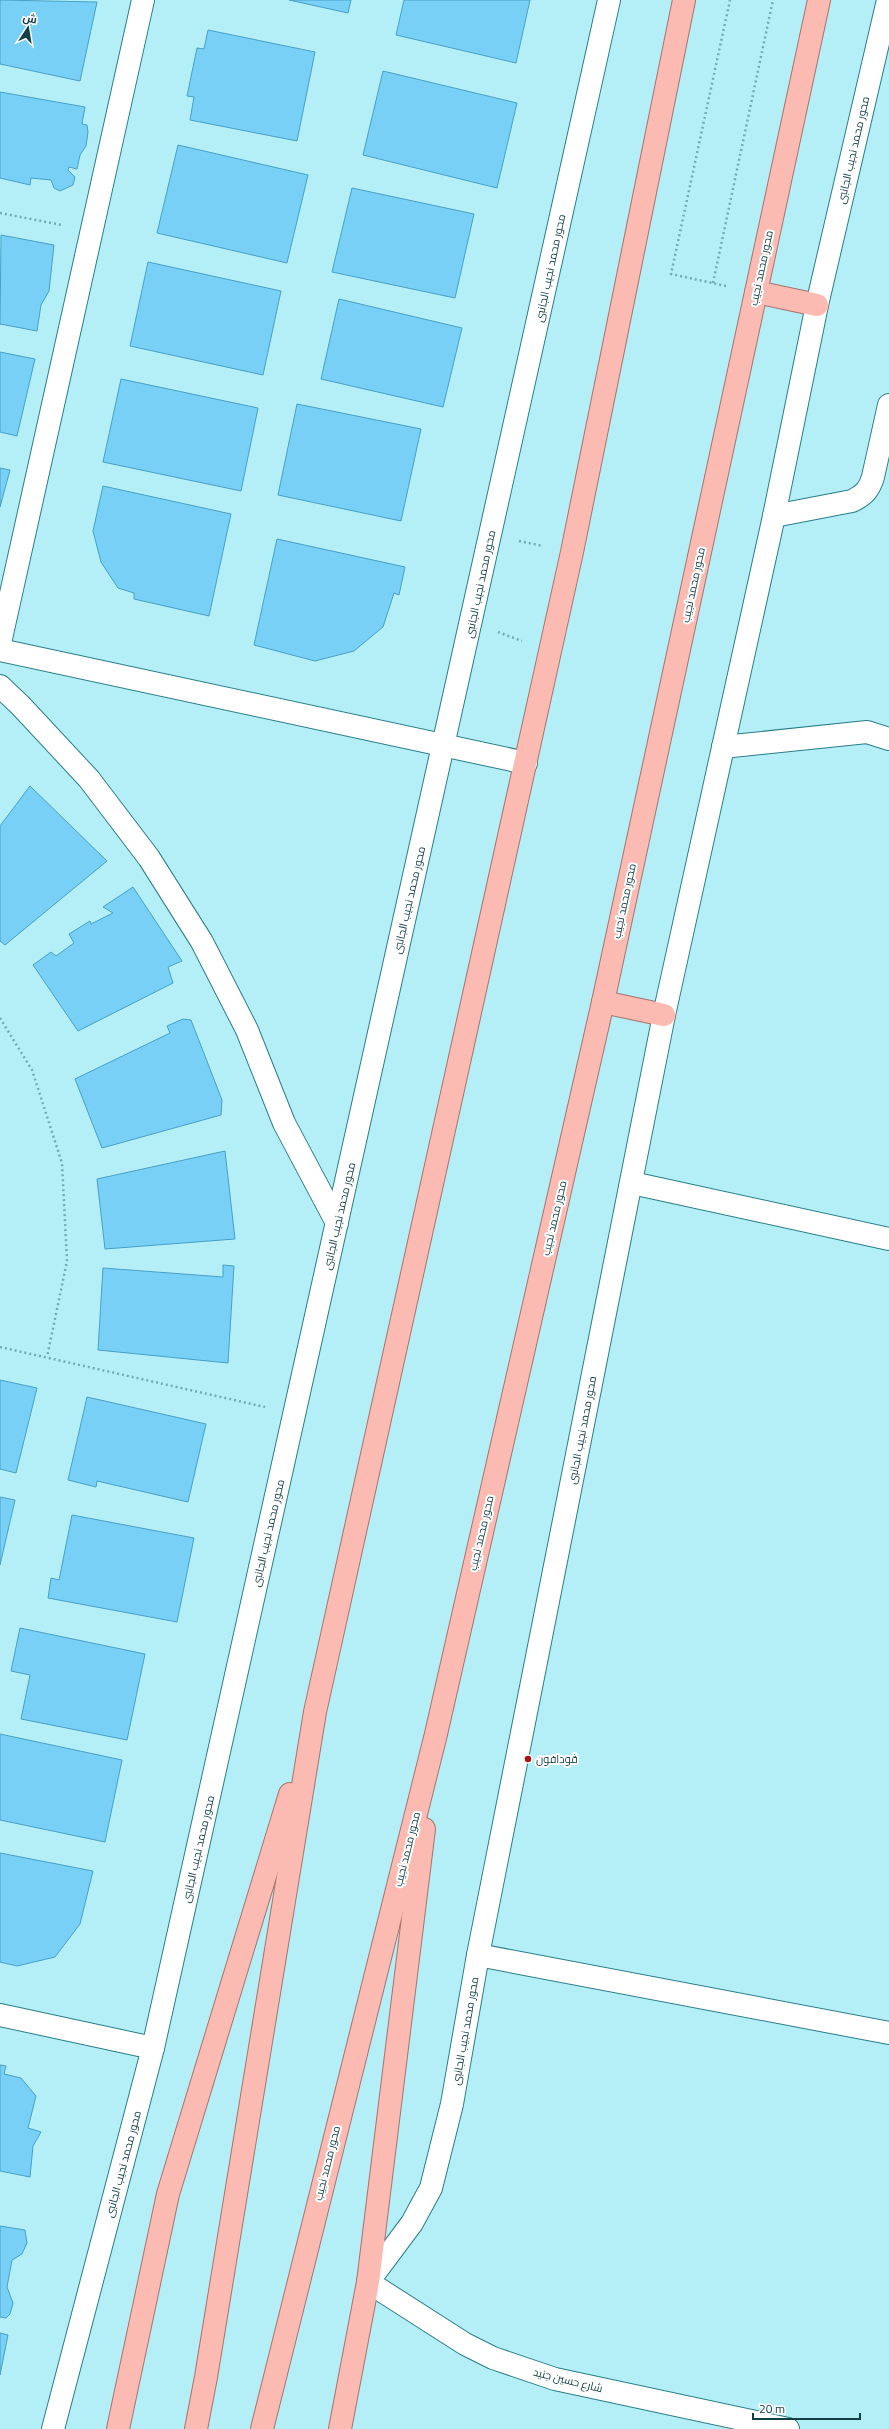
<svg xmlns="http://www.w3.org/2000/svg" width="889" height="2429" font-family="Georgia,Cairo,serif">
<rect width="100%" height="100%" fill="#b4eff8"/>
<g fill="#78d0f7" stroke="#48a0c5">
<path d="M0 0 97 2 80 81 0 64Z"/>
<path d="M289 0H351L348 13Z"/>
<path d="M404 0H530L516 63 396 35Z"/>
<path d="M208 30 315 52 297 141 190 120 194 97 187 96 197 48 204 49Z"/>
<path d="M383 71 517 103 497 188 363 155Z"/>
<path d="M0 92 85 107 82 124 87 125 88 132 86 146 80 155 77 169 69 167 68 170 75 177 73 185 60 191 54 188 51 180 31 178 30 185 0 178Z"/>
<path d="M178 145 308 175 287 263 157 233Z"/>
<path d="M352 188 474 214 455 298 332 272Z"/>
<path d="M1 235 54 245 49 291 41 305 37 331 0 324Z"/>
<path d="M148 262 281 291 263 375 130 346Z"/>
<path d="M339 299 462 328 443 407 321 379Z"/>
<path d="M0 352 35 359 17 436 0 432Z"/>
<path d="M121 379 258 408 241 491 103 462Z"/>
<path d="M297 404 421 429 401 521 278 495Z"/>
<path d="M0 468 10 470 0 507Z"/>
<path d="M103 486 231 514 209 616 134 599V593L118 588 101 562 93 531Z"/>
<path d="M277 539 405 567 399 595 394 593 383 627 354 651 315 661 254 645Z"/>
<path d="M30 786 107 861 5 945 0 941V826Z"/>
<path d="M133 887 182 961 168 967 173 983 78 1031 33 965 51 952 56 956 74 943 69 934 90 921 91 924 113 913 103 907Z"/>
<path d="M183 1019 191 1020 222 1100 221 1115 102 1148 75 1079 170 1033 167 1026Z"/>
<path d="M225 1151 235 1239 105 1249 97 1179Z"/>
<path d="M223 1265 234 1266 228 1363 98 1350 103 1268 223 1277Z"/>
<path d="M0 1380 37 1388 16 1473 0 1469Z"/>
<path d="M87 1397 206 1424 188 1502 97 1481 96 1487 68 1480Z"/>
<path d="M0 1497 15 1500 0 1565Z"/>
<path d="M72 1515 194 1538 177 1622 48 1598 51 1578 59 1580Z"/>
<path d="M20 1628 145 1654 127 1740 21 1719 30 1675 11 1671Z"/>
<path d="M0 1734 122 1760 105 1842 0 1820Z"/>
<path d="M0 1853 93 1871 80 1924 55 1957 17 1966 0 1962Z"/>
<path d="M0 2065 6 2066 4 2074 21 2078 36 2096 28 2128 41 2132 33 2146 30 2177 0 2171Z"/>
<path d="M0 2226 25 2230 27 2243 22 2254 12 2260 7 2287 13 2303 10 2314 6 2318 0 2317Z"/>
<path d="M0 2333 8 2335 0 2375Z"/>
</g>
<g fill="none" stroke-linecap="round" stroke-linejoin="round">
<g stroke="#297e8a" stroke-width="24">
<g id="minor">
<path d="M774 516 852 501C864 495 869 490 873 477L889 405"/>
<path d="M0 643 143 0"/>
<path d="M0 650 526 763"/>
<path d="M0 686 21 706 89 779 149 858 202 942 247 1030 284 1123 337 1223"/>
<path d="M723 747 867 732 889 739"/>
<path d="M632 1183 889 1239"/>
<path d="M478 1955 889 2033"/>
<path d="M0 2015 153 2048"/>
<path d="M53 2429 153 2048 609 0"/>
<path d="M788 2429 555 2379 493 2358 465 2344 368 2282 412 2223 431 2188 452 2104 478 1955 664 1015 774 516 817 305 888 0"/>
</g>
</g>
<g stroke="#a8726b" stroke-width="24">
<g id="major">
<path d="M756 292 817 305"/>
<path d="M603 1002 664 1015"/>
<path d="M118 2429 168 2194 290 1794"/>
<path d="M196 2429 206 2377 315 1712 572 552 684 0"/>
<path d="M262 2429 436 1734 603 1002 819 0"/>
<path d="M340 2429 368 2282 424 1829"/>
</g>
</g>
<g stroke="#74aab2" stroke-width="2.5" stroke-dasharray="2 3" stroke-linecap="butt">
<path d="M0 213 62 225"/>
<path d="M713 283 773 0"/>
<path d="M726 286 671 274 730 0"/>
<path d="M519 541 543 546"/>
<path d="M498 632 522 641"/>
<path d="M0 1018 32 1070 62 1163 67 1261 47 1357"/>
<path d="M0 1347 265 1407"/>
</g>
<use href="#minor" stroke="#fff" stroke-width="22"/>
<use href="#major" stroke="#fcbbb2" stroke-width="22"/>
</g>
<circle fill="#a91611" stroke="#fff" stroke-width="1.5" cx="528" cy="1759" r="4"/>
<g text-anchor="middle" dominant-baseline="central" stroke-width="4" stroke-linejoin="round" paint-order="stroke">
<g font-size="11" fill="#113f46" stroke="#fff">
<text transform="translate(853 150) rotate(-77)">محور محمد نجيب الجانبى</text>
<text transform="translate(550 268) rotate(-78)">محور محمد نجيب الجانبى</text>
<text transform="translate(761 268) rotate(-78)">محور محمد نجيب</text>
<text transform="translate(480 584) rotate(-78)">محور محمد نجيب الجانبى</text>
<text transform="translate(693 585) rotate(-78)">محور محمد نجيب</text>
<text transform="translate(409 900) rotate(-77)">محور محمد نجيب الجانبى</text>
<text transform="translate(624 901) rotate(-78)">محور محمد نجيب</text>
<text transform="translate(339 1216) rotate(-77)">محور محمد نجيب الجانبى</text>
<text transform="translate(554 1218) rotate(-77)">محور محمد نجيب</text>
<text transform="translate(582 1430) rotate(-79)">محور محمد نجيب الجانبى</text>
<text transform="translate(268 1533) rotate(-77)">محور محمد نجيب الجانبى</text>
<text transform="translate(481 1533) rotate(-77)">محور محمد نجيب</text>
<text transform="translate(198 1849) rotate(-77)">محور محمد نجيب الجانبى</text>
<text transform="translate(407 1849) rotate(-76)">محور محمد نجيب</text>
<text transform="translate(465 2031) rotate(-80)">محور محمد نجيب الجانبى</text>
<text transform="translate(327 2163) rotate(-76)">محور محمد نجيب</text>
<text transform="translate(123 2164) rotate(-75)">محور محمد نجيب الجانبى</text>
<text transform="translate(568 2380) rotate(14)">شارع حسين جنيد</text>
</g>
<g font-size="11" fill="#113f46" stroke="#fff" text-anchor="start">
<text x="536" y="1759">ڤودافون</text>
</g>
</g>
<g transform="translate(28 28) rotate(12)" stroke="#ffffff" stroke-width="3" paint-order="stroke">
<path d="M0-3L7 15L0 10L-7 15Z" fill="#113f46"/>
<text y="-6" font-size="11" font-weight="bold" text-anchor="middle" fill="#113f46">ش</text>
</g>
<path d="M753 2413v6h107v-6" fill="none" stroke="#113f46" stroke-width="2"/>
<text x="759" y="2413" font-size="12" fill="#113f46" stroke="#ffffff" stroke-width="3" paint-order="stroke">20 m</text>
</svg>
